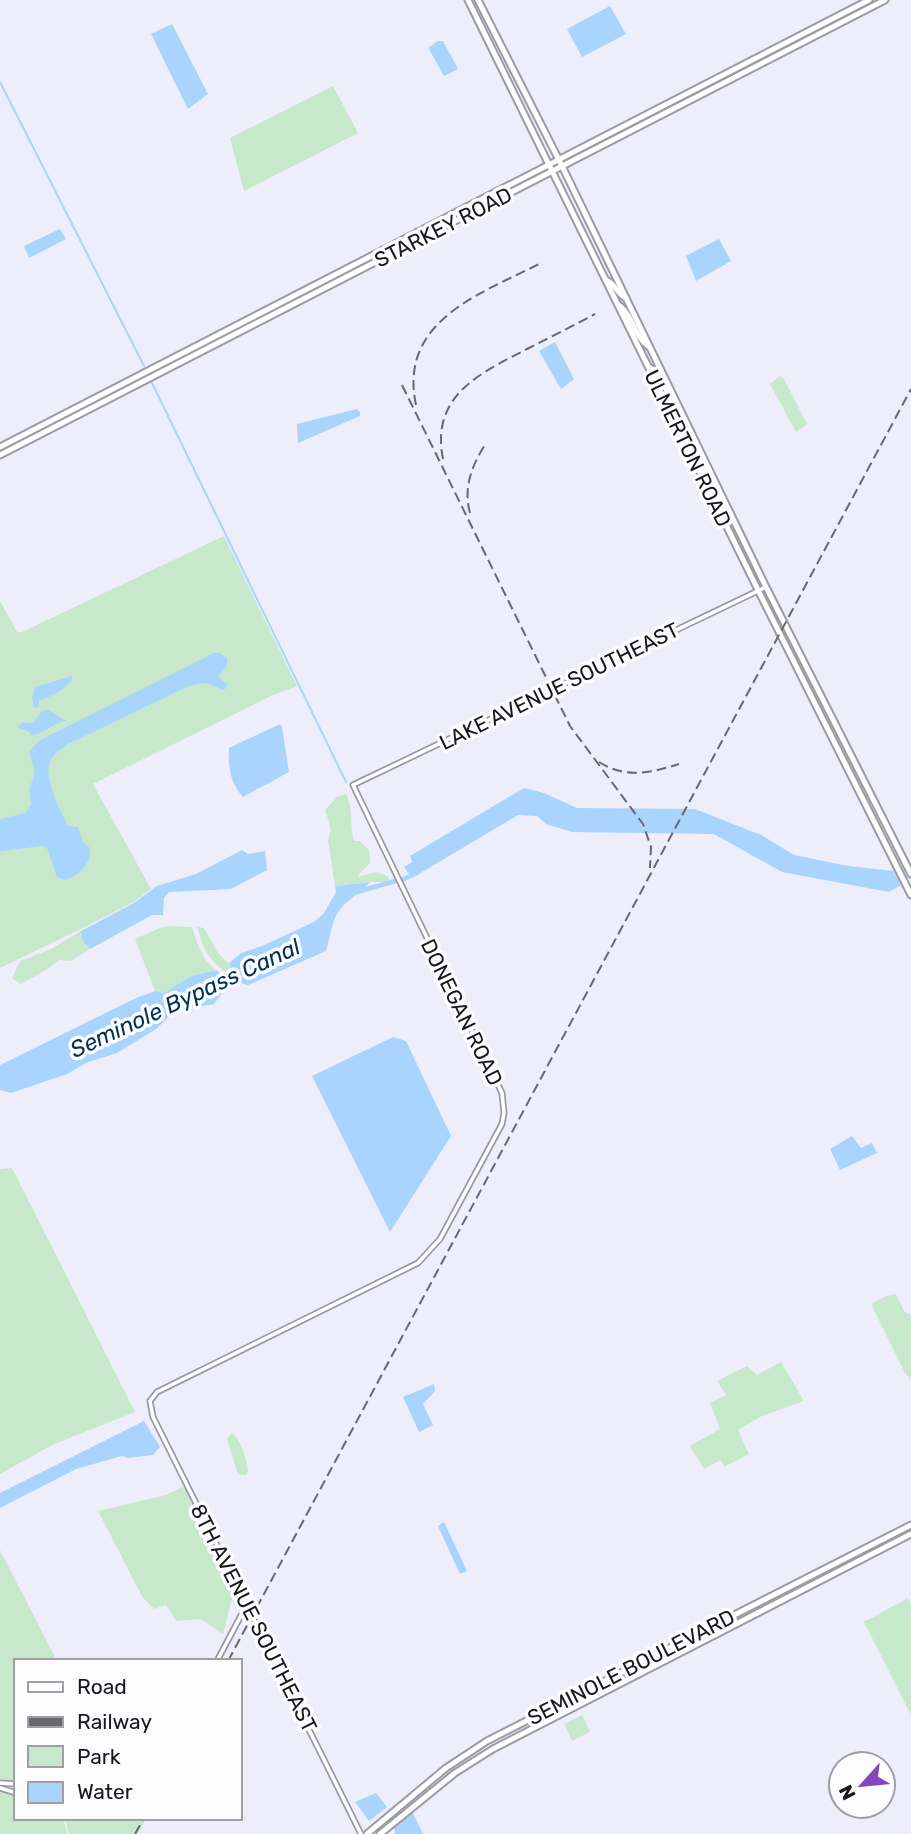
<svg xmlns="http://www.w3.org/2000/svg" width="911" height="1834" font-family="Rubik,sans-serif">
<rect width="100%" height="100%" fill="#edeefa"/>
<g fill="#c8e8cc">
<path d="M333 86 358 133 244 191 230 138Z"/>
<path d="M780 376 784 379 807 424 796 432 770 384Z"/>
<path d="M224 536 297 686 273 695 93 784 151 889 134 902 83 928 0 968V601L17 632H22Z"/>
<path d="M346 794C354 809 349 826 354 841H360L369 850 370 863 359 874V877L376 872 388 876 390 882H370L335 886 328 841 331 829 325 810 337 797Z"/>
<path d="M172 926 192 927C196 939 200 954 209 964 216 972 225 973 230 984L217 970 191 976 164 993 155 991 135 939 162 927Z"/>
<path d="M197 927 204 928 218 953 229 964 236 980 233 981C228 971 219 969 212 960 204 951 201 939 197 927Z"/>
<path d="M81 931 83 942 90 949 71 961 59 960 48 969 20 984 12 978 20 961 51 949Z"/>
<path d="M12 1168 135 1412 52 1445 0 1474V1169Z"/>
<path d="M896 1294 904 1311 911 1315V1379L905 1373 872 1306 873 1303 886 1296Z"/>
<path d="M781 1362 804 1401 762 1416 738 1430 749 1454 724 1467 721 1460 704 1469 690 1446 720 1429 710 1403 726 1395 717 1381 747 1366 757 1375Z"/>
<path d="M232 1433C240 1437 248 1462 248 1472L246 1475 239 1474 237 1471 227 1439Z"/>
<path d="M185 1486 235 1586 223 1634 201 1619 176 1621 166 1605 154 1609 143 1598 98 1511 166 1495Z"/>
<path d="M0 1550 57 1661H16V1782L0 1781Z"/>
<path d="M908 1598 911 1604V1715L864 1622Z"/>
<path d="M582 1715 590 1732 572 1741 564 1724Z"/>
<path d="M0 1790 16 1795V1818H63L67 1834H0Z"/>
<path d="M65 1818H146L139 1832 136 1834H69Z"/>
</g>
<g fill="#a9d4fe">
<path d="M610 6 626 34 582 57 567 29Z"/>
<path d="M172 24 208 94 188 109 151 34Z"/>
<path d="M438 41H443L458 69 444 76 430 51 429 47Z"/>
<path d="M60 229 66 239 29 258 24 246Z"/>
<path d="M719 239 731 261 696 281 686 256Z"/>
<path d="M555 342 574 379 561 389 539 351Z"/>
<path d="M357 409 360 412V416L298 443 297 424Z"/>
<path d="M214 653H220L227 658V666L218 677 228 684 224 690 206 683 191 685 68 744C60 750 51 755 49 765 45 782 61 811 68 826L78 827 83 842 90 848C91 864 80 875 65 880L57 877 47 848 43 846 0 851V819L25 813 31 805 29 788 34 777V769L29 752 40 740Z"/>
<path d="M72 676 71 682C60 692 52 697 39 700V707L34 708 32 697 35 687Z"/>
<path d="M47 709 67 721C54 721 45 735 31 735L28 731 19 728 18 726 23 722 33 723 42 711Z"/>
<path d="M280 724 282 727 289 772 243 797C230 783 228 766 229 748Z"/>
<path d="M524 788 544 793 577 808 695 809 761 835 794 855 848 866 894 871 901 885 889 892 782 872 714 834 572 832 546 824 537 816 518 815 417 875H410L404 867 412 862 410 856Z"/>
<path d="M242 850 248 854 265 851 267 870 231 889 169 892 164 898 163 915H152L90 949 83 942 81 931 134 903 157 886 196 874Z"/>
<path d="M370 882C362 892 350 898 341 908 332 918 330 938 326 951L248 985 237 982 229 963 241 953 262 946 314 922 324 913 336 892 335 886Z"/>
<path d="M217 970 229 984 214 1004 176 1010 156 1029 117 1053 88 1062 67 1074 11 1093 0 1090V1065L134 999 155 991 164 993 191 976Z"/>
<path d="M393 1037 406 1041 451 1136 390 1232 312 1076Z"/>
<path d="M852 1136 861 1148 872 1143 877 1153 840 1170 830 1149Z"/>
<path d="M434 1384 435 1391 423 1404 433 1425 419 1432 403 1397Z"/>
<path d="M144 1421 160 1447 153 1455 128 1458 122 1456 76 1469 0 1508V1493Z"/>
<path d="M444 1522 467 1571 460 1574 438 1526Z"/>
<path d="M376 1793 387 1807 369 1821 355 1802Z"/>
<path d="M412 1811 423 1834H395L394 1827Z"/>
</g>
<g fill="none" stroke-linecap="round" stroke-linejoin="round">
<g stroke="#a9d4fe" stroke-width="2">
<path d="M0 82 144 366"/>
<path d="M152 383 346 782"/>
</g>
<g stroke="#a9d4fe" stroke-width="4.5">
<path d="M402 880 417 873"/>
<path d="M357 892 395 881"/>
<path d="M221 983 238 975"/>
</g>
<g stroke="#9a9ba6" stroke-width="7">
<g id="minor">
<path d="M217 1661 247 1604"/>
<path d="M0 1783 16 1784"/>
<path d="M0 1788 16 1793"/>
<path d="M361 1834 153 1417 150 1401 157 1392 418 1263 440 1239 502 1124 504 1113 502 1093 353 785 766 587"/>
</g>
</g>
<g stroke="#9a9ba6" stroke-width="9">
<g id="major">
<path d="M468 0 758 590 911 895"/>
<path d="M478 0 562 166 766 587 911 874"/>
<path d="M606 280C615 283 617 294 626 298"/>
<path d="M620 306C633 316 634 336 648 346"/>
<path d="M649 367 657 372 677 410"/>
<path d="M0 447 869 0"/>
<path d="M0 455 885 0"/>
<path d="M695 459 701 465 725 511 730 513"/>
<path d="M367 1834 446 1768 487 1741 911 1525"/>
<path d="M380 1834 455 1773 493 1749 911 1534"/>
</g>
</g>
<use href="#minor" stroke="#fff" stroke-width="3.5"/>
<use href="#major" stroke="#fff" stroke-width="5"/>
<g stroke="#68686f" stroke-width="2" stroke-dasharray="10 5" stroke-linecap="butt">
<path d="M402 385 570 726 643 824 651 847 650 868"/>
<path d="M416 405C398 321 480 294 539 264"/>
<path d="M443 459C430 395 481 373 527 349 550 337 573 326 595 314"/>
<path d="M470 513C463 488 472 465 485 445"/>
<path d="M599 762C626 779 650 773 679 764"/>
<path d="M228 1661 911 389"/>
<path d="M135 1834 144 1818"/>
</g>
</g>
<g text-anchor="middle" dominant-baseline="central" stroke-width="7" stroke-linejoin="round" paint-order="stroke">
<g font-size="21" fill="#17171b" stroke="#fcfcff">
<text transform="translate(443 227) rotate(-27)">STARKEY ROAD</text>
<text transform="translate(688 448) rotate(64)">ULMERTON ROAD</text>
<text transform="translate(559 686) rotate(-26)">LAKE AVENUE SOUTHEAST</text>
<text transform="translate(462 1012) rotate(64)">DONEGAN ROAD</text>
<text transform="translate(254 1618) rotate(63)">8TH AVENUE SOUTHEAST</text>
<text transform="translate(631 1667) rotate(-27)">SEMINOLE BOULEVARD</text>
</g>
<g font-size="23" font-style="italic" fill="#003156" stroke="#fcfcff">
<text transform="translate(185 998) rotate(-25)">Seminole Bypass Canal</text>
</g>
</g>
<rect x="14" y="1659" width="228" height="161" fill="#fcfcff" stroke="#a0a0a4" stroke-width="2"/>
<rect x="28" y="1682" width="35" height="10" fill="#ffffff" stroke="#a0a0a4" stroke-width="2"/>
<text x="77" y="1694" font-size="21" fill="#17171b">Road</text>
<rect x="28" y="1717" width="35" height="10" fill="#68686f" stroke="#a0a0a4" stroke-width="2"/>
<text x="77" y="1729" font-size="21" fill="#17171b">Railway</text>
<rect x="28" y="1746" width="35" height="21" fill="#c8e8cc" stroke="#a0a0a4" stroke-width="2"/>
<text x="77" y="1764" font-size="21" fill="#17171b">Park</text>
<rect x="28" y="1782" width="35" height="21" fill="#a9d4fe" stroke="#a0a0a4" stroke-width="2"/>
<text x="77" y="1799" font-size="21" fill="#17171b">Water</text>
<g transform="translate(862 1785) rotate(243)"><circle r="33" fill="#fcfcff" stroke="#a0a0a4" stroke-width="2"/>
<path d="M0-5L12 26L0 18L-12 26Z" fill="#8347bd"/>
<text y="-10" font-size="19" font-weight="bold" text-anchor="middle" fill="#17171b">N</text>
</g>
</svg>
